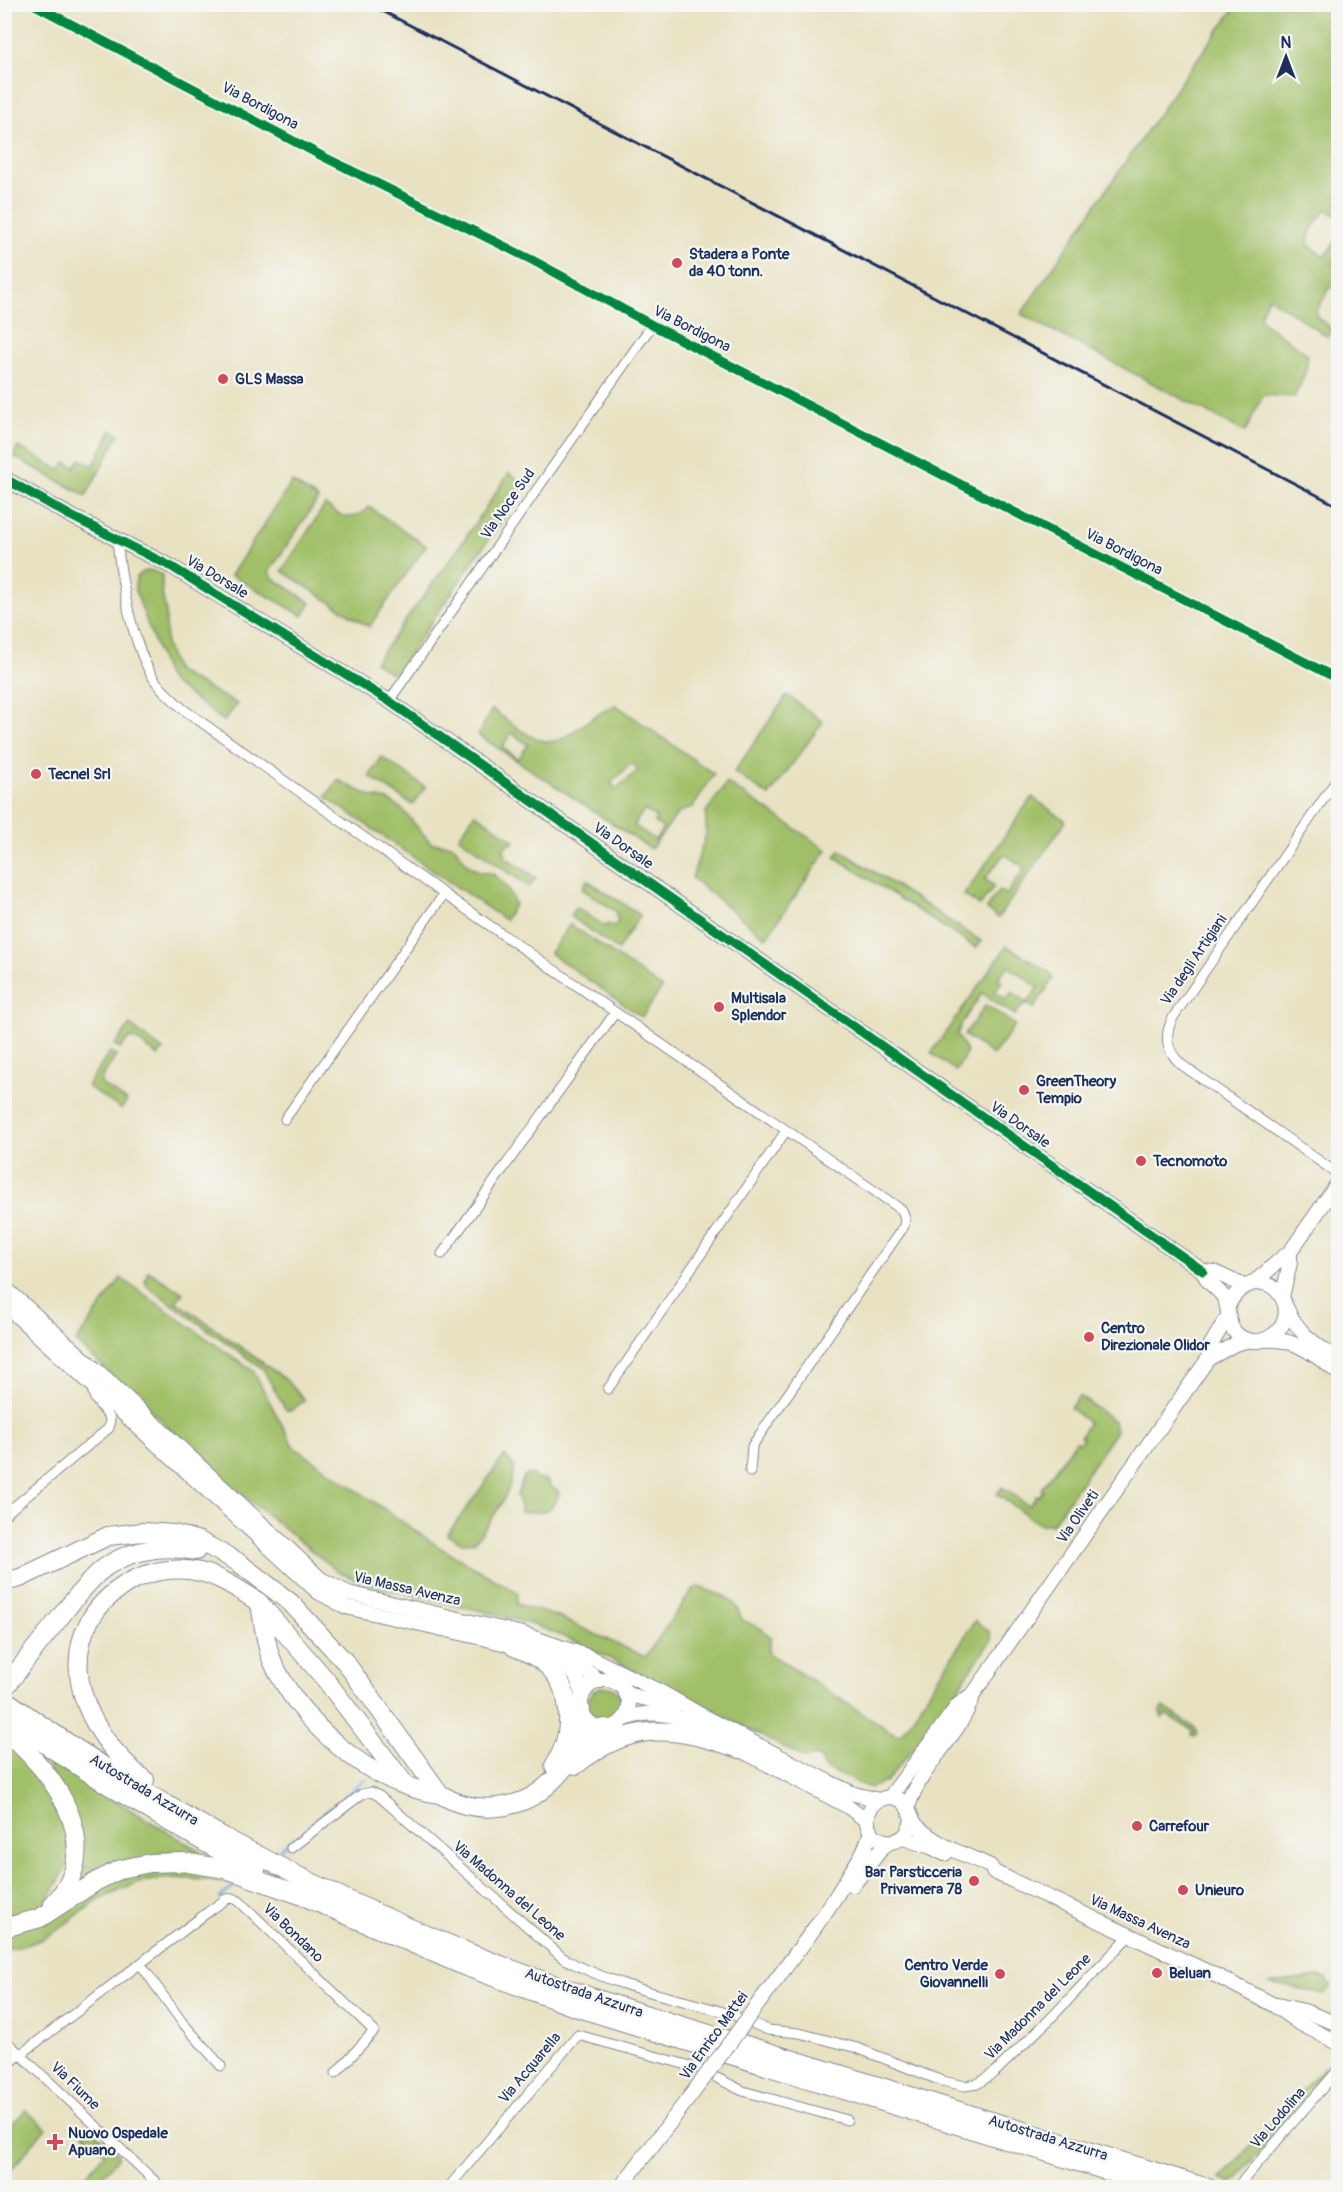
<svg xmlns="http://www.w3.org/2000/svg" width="1343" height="2192" font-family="Pangolin,sans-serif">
<rect width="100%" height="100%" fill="#f6f6f2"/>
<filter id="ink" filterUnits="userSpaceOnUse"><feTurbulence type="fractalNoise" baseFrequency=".0167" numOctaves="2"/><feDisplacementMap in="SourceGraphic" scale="12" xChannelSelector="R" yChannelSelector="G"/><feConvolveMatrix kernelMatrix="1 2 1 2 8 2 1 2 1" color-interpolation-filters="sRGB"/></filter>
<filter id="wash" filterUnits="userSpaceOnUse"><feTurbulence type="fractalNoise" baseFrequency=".008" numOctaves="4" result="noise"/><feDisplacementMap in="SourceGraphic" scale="24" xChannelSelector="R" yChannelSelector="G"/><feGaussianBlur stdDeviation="1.35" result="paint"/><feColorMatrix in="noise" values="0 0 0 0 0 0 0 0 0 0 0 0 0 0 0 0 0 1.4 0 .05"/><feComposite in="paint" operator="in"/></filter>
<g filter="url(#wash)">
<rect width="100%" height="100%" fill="#e8e2c2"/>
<g fill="#a1bf67" stroke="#5e7762" stroke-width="1.5" fill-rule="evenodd">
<path d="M1237 5H1338V217L1326 209C1318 220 1308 230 1308 244L1324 257 1337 240 1338 242V255L1332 265 1338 270V286L1333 283 1316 311 1318 318 1332 329 1328 337 1268 297 1260 316 1263 322 1307 354C1309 369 1301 384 1294 397L1263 395 1245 432 1021 314 1184 77Z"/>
<path d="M112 430 119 434 86 496 13 456 18 447 60 470 66 462 75 467 80 459 93 466Z"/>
<path d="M509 473 526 485 401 666 396 672 390 673 375 662 458 549Z"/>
<path d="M292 482 318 499 269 572 273 578 311 603 303 616 231 575Z"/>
<path d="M325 505C342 518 352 523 369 507L426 546 369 627 282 571Z"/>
<path d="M150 570 162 575V592L166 613V645L176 671 237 704 224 721 171 682 167 676 135 590C135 578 137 572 150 570Z"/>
<path d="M787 695 823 722 769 796 734 772Z"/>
<path d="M616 705 714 774 693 807 678 813 651 849 478 735 492 709C511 722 541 753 565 737 583 726 597 712 616 705ZM512 733 528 745 518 759 502 747ZM632 763 638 770 616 789 611 783ZM644 810 656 817 654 822 663 828 655 840 634 825Z"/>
<path d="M382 757 425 787 413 805 369 776Z"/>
<path d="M338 780 372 797 388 800 402 809 431 843 453 845 468 865 480 872 492 873 506 886 515 904 505 920 326 797Z"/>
<path d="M727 783 827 850 766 938 692 878 706 834V812Z"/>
<path d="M1032 797 1066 821 998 918 986 909 999 890 1006 895 1025 868 1004 854 985 879 994 886 980 906 964 895Z"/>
<path d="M475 813 514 841 512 844 509 842 503 850 506 853 504 856 536 878 529 887 459 837Z"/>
<path d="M840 850 981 941 976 948 835 857Z"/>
<path d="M587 880 640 915 618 950 570 916 576 907 606 927 608 924 614 927 619 919 615 916 617 912 582 889Z"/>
<path d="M570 924 662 988 642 1017 550 953Z"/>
<path d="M1007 946 1050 973 1053 979 1034 1008 1025 1003 1015 1015 982 993 961 1024 957 1035 967 1052 956 1071 931 1053ZM1008 966 1038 987 1028 1003 1012 992 1006 999 995 991 1002 981 998 978Z"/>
<path d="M986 1005 1015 1025 993 1055 964 1035Z"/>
<path d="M130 1025 163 1050 158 1056 135 1039H128L120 1049 115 1045Z"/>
<path d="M110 1052 116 1056 102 1077 101 1084 127 1101 121 1109 87 1086Z"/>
<path d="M148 1271 183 1293 176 1301 284 1378 305 1400 292 1410H286L263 1369 147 1286 145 1280Z"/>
<path d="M121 1278 253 1371 294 1447 439 1547 518 1593 516 1604 558 1617 645 1657 693 1589 699 1587C722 1596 734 1594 742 1620L762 1629 771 1638 768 1650 770 1654 896 1735 903 1733 975 1620 989 1631 992 1639 944 1709 887 1781 870 1788 826 1769 821 1759 816 1756 805 1758 579 1643 537 1626 491 1613 366 1584 337 1571 239 1492 76 1342Z"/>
<path d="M1079 1396 1114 1421 1116 1431 1052 1524H1039L997 1494 1002 1487 1029 1506 1037 1495 1039 1496 1043 1491 1041 1489 1076 1441 1079 1443 1083 1438 1080 1436 1089 1423 1070 1408Z"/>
<path d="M505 1455 514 1467C511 1496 491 1520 474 1542L463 1543 447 1535Z"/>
<path d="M532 1474 536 1479 547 1480 551 1487 559 1492C553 1514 541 1513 521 1512L517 1495 524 1476Z"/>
<circle cx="605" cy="1705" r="18"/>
<path d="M1164 1707 1195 1728 1198 1732 1196 1736 1192 1735 1193 1731 1166 1714 1162 1718 1160 1712Z"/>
<path d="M5 1735 60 1798 71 1859 44 1906 5 1923Z"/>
<path d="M45 1759 215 1860 178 1858 69 1894 81 1857Z"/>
<path d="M166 1866 237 1877 227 1883C180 1877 150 1873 106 1896 69 1916 52 1945 5 1949L4 1934 109 1880Z"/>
<path d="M1320 1977 1327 1979 1331 1985 1330 1989 1324 1994 1269 1983Z"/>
<path d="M1324 2067 1331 2070 1233 2183 1220 2179Z"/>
<path d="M26 2110 46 2128 5 2177V2131Z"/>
<path d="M90 2127 118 2153V2158L92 2187 76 2188 105 2153 84 2134Z"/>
</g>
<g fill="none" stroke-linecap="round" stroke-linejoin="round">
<g stroke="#6aa7dc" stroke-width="3">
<path d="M344 1797 366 1779"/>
<path d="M314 1822 332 1807"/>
<path d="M280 1849 293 1838"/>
<path d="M220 1898 239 1882"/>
</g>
</g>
</g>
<g filter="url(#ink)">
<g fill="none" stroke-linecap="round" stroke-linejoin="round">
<g stroke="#828890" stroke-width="11">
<g id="street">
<path d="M33 4 322 156 532 260 652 325 1338 679"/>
<path d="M117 540C121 580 132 645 154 679 162 691 173 699 183 709L444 894 902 1210 905 1218 904 1226 752 1446 750 1472"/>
<path d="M389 701 652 325"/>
<path d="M1338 778 1174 1016C1163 1035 1166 1051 1182 1065L1338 1174"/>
<path d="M285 1119 444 894"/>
<path d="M442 1254 615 1013"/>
<path d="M608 1389 786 1131"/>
<path d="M4 1515 109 1428 110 1418 95 1399 91 1386"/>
<path d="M291 1848 362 1794 371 1792 379 1796 563 1958C616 1988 680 1998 736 2016"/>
<path d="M141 1965 182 2022 221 2066"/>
<path d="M754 2024 768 2030 799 2033 857 2048 942 2081 965 2086 977 2084 995 2072 1050 2019 1130 1935"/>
<path d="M4 2039 162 2188"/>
<path d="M4 2067 208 1912 226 1899 233 1898 239 1901 374 2031 336 2073"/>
<path d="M717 2078 743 2091 847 2120"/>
<path d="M1239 2185 1338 2070"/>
<path d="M448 2188 578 2035 698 2068"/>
</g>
</g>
<g stroke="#828890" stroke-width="16">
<g id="secondary">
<path d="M4 478 69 515 172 567 389 701 1203 1271 1214 1272 1244 1286"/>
<path d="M1203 1271C1208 1285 1215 1286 1223 1296 1230 1307 1226 1320 1234 1331 1257 1358 1300 1326 1281 1296 1266 1272 1236 1284 1228 1307"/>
<path d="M1252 1283C1267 1274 1276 1261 1290 1252L1338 1183"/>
<path d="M4 1287 103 1376 321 1579 348 1593 523 1634 587 1656 661 1692 708 1719 829 1782 854 1794 879 1800"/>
<path d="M1282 1297 1290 1263V1252"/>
<path d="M4 1304 318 1592 346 1607 487 1639 553 1656C570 1665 579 1676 582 1695"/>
<path d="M1286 1307C1299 1335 1314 1343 1338 1360"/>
<path d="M1267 1340C1295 1337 1317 1357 1338 1372"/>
<path d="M1208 1359 1235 1344 1249 1340"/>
<path d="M571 1655 585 1670 600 1681"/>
<circle cx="605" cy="1704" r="24"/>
<path d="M626 1694 675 1706"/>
<path d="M623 1720C656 1705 685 1718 715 1735"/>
<path d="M731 1745 847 1806 868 1822"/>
<path d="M890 1797 958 1705 974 1693 1208 1359 1209 1348 1228 1316"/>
<path d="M908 1807C921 1764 961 1736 974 1693"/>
<path d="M912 1819C907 1857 857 1841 869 1812 873 1801 885 1795 896 1798 911 1802 908 1817 917 1826 936 1845 966 1855 990 1866L994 1872 1219 1977 1272 2004 1299 2023 1338 2043"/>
<path d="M903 1838 931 1847 945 1854"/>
<path d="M853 1885 883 1847 890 1842"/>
<path d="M761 2000C790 1961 821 1922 846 1880 858 1860 864 1855 871 1831"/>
<path d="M1277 2005 1304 2011 1338 2024"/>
<path d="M620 2188 701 2082"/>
</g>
</g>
<g stroke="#828890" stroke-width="20">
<g id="highway">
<path d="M4 1582 20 1578 108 1536 143 1532 174 1534 199 1541 238 1562 291 1603 346 1663 440 1794C475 1816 523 1811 552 1781 571 1763 581 1741 605 1728"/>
<path d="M262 1606 325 1679 404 1783"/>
<path d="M514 1647C524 1651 535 1656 543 1662 575 1687 574 1735 554 1766"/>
<path d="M4 1689C22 1665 39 1643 58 1620 70 1604 83 1588 97 1574 123 1550 163 1544 196 1551"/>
<path d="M4 1699C148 1802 305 1887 470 1953 569 1993 673 2023 775 2054 919 2099 1064 2143 1208 2188"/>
<path d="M4 1716C85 1773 170 1824 256 1871"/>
<path d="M4 1731C54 1771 109 1846 53 1904"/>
<path d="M576 1738 581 1723V1710"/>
<path d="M576 1765C633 1719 675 1727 740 1749"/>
<path d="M145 1780C136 1775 129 1766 122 1759 71 1707 56 1628 126 1584 147 1571 175 1566 200 1572 222 1577 241 1591 260 1603 263 1621 265 1641 271 1658 298 1722 370 1785 440 1794"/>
<path d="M4 1928 40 1918 97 1881 121 1869 150 1863 183 1862 226 1869 303 1896 464 1966 575 2007 1162 2188"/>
</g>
</g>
<use href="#street" stroke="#fff" stroke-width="9"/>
<use href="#secondary" stroke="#fff" stroke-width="14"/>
<use href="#highway" stroke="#fff" stroke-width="18"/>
<path stroke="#1b2f5e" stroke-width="3" d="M369 4 1338 506"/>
<g stroke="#828890" stroke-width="16" stroke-linecap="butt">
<path id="secondary-bridge" d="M701 2082 761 2000"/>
</g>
<use href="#secondary-bridge" stroke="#fff" stroke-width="14"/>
<g stroke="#f6f6f2" stroke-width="13">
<g id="cycleway">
<path d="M33 4 322 156 532 260 652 325 1338 679"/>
<path d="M4 478 69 515 172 567 389 701 1203 1271"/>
</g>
</g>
<use href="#cycleway" stroke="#00873e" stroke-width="9"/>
</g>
</g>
<g fill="#d1495b" stroke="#f6f6f2" stroke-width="2">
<circle cx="677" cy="263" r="6"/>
<circle cx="223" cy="379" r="6"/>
<circle cx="36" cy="774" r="6"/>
<circle cx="719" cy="1007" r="6"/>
<circle cx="1024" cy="1090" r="6"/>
<circle cx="1141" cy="1161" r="6"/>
<circle cx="1089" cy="1337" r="6"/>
<circle cx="1137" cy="1826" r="6"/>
<circle cx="974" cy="1881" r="6"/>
<circle cx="1183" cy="1890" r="6"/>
<circle cx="1157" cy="1973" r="6"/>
<circle cx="1000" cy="1974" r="6"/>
<path d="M52 2133h6v6h6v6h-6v6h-6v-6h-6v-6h6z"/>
</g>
<g text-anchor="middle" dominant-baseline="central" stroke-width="4.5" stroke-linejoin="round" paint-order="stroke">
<g font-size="15" fill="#1b2f5e" stroke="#f6f6f2">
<text transform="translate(260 106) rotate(28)">Via Bordigona</text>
<text transform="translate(692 329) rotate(27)">Via Bordigona</text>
<text transform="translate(508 504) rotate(-55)">Via Noce Sud</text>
<text transform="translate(1124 552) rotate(27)">Via Bordigona</text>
<text transform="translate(217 577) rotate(31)">Via Dorsale</text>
<text transform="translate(623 846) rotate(35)">Via Dorsale</text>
<text transform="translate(1194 960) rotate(-56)">Via degli Artigiani</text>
<text transform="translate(1020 1125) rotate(35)">Via Dorsale</text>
<text transform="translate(1078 1517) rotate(-55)">Via Oliveti</text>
<text transform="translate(407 1589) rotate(13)">Via Massa Avenza</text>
<text transform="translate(144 1790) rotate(31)">Autostrada Azzurra</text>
<text transform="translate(509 1891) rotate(41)">Via Madonna del Leone</text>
<text transform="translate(1140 1922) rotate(25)">Via Massa Avenza</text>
<text transform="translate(293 1933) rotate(44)">Via Bondano</text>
<text transform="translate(584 1993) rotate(19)">Autostrada Azzurra</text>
<text transform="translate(1038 2007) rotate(-45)">Via Madonna del Leone</text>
<text transform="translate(714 2036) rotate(-54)">Via Enrico Mattei</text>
<text transform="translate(530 2068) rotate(-50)">Via Acquarella</text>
<text transform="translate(75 2086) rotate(44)">Via Fiume</text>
<text transform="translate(1278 2118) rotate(-49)">Via Lodolina</text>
<text transform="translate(1048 2138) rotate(17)">Autostrada Azzurra</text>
</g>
<g font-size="15" font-weight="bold" fill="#1b2f5e" stroke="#f6f6f2" text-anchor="start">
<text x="689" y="254">Stadera a Ponte<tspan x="689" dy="17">da 40 tonn.</tspan></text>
<text x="235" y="379">GLS Massa</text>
<text x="48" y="774">Tecnel Srl</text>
<text x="731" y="998">Multisala<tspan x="731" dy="17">Splendor</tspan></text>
<text x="1036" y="1081">GreenTheory<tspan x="1036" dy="17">Tempio</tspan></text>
<text x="1153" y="1161">Tecnomoto</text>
<text x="1101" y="1328">Centro<tspan x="1101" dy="17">Direzionale Olidor</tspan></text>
<text x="1149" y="1826">Carrefour</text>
<text x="962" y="1872" text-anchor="end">Bar Parsticceria<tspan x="962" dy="17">Privamera 78</tspan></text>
<text x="1195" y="1890">Unieuro</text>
<text x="988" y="1965" text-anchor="end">Centro Verde<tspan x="988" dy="17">Giovannelli</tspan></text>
<text x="1169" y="1973">Beluan</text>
<text x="68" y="2133">Nuovo Ospedale<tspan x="68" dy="17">Apuano</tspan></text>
</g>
</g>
<rect width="1343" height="2192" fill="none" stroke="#f6f6f2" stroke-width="24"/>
<g transform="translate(1286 57)" stroke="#f6f6f2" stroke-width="4.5" paint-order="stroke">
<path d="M0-4.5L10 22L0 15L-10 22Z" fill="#1b2f5e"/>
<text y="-9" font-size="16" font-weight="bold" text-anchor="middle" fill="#1b2f5e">N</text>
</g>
</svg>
